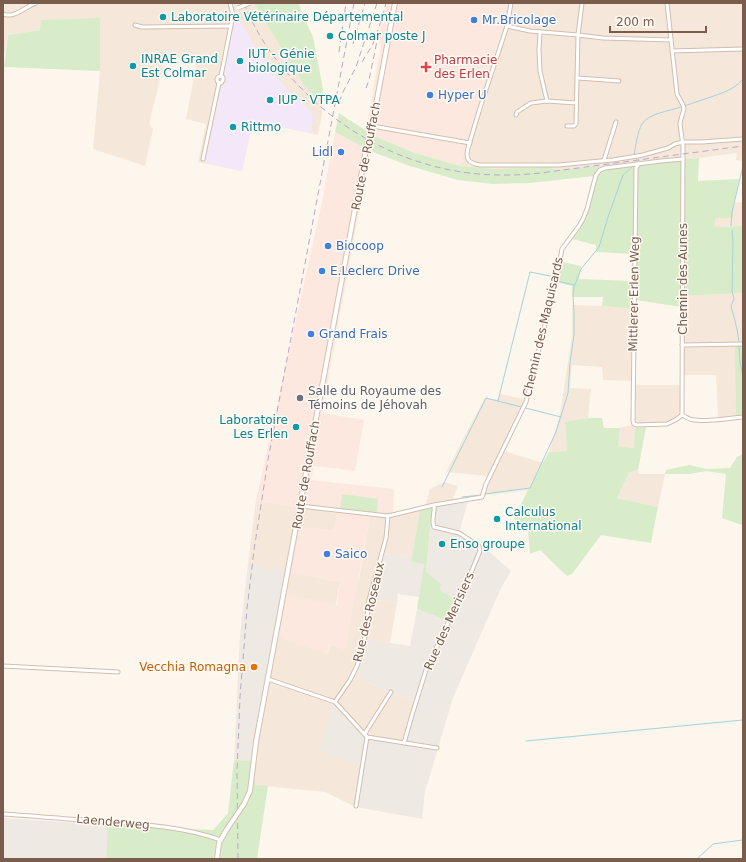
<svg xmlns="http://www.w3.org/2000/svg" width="746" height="862" font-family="'DejaVu Sans',sans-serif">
<rect width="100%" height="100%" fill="#fdf6ec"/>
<g fill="#f5e8da">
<path d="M3 3H254L303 84 322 103V114L318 135 253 121 242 171 198 162 206 124 186 119 196 66 191 54 164 63 149 124 153 129 145 166 93 149 100 71V18L40 30 8 35 5 53H3Z"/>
<path d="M507 3H743V161L736 160 737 153 699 158 553 170 496 169 460 166 484 83 494 57 504 25Z"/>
<path d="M743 202V225L731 227 714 226 716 218H733L734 203Z"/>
<path d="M743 293V344L737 415H743V418L718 417 716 375H684L683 410 671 425 635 428V448L617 446 620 428 631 425 632 385H680L681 296Z"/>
<path d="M572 305 602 306 635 309 634 381 603 380 602 367 572 365 570 388 591 389 588 418 565 422 567 451 549 452 560 414 572 335Z"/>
<path d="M501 394 527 400 504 451 543 463 528 490 480 496 487 476 446 472 485 397 497 400Z"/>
<path d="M638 470 639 474H665L658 507 617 498 629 473Z"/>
<path d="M444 482 458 486 452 501 420 510 412 557 384 553 371 599 397 603 390 643 365 639 359 666 355 675 389 693 414 701 402 740 368 735 334 703 361 765 356 807 325 792 255 785V761L248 564 256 500 301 508 338 513 334 530 291 572 340 582 327 654 359 579 370 517 393 515 425 506 430 489Z"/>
</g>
<g fill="#fde8e0">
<path d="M387 3H507L504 25 494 57 484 83 460 166 412 152 374 136 366 130 381 45H379L380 29 382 18Z"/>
<path d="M335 132 370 151 322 413 364 420 355 471 314 466 311 480 394 489 393 515 370 517 345 650 330 645 327 654 279 638 287 595 337 605 340 582 291 572 300 527 333 530 338 513 301 508 256 500 322 202Z"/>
</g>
<g fill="#efe9e4">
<path d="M468 500 460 530 484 547 511 571 501 588 453 698 425 792 422 819 356 807 360 765 319 751 333 703 368 735 402 740 414 701 389 693 355 675 359 666 365 639 410 646 417 609 445 620 440 591 441 584 426 573 430 528 433 506Z"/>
<path d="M384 553 412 557 411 562 424 564 419 597 398 594 397 603 371 599Z"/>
<path d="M248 564 286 571 258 725 255 761 234 760 240 635Z"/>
<path d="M3 818 108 825 106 859H3Z"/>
</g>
<path fill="#f3e8fa" d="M235 21H240L255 47 278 79 291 93 312 113 313 117 311 133 253 121 242 171 205 163 222 85 224 83 225 81 223 76Z"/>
<g fill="#d8ecc9">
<path d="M254 3H299L301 11 313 37 323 89 322 103 303 84Z"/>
<path d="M100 18V71L4 67 8 35 40 30 41 20Z"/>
<path d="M339 113 374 136 412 152 460 166 496 169 551 167 553 170 699 158 698 181 739 179 734 203 733 218H716L714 226 731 227 743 225V293L681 296V307L636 300 635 309 602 306 603 297H572V286L556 282 558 261 581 266 579 279 632 281 633 254 596 252V245L568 238 583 216 594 176 530 183 492 184 458 180 410 166 370 151 335 132Z"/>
<path d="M743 344V415H736L735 346Z"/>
<path d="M588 418H602L604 428H620L618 446 634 448 635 428 646 427 638 470 629 473 617 498 658 507 651 543 601 535 572 574 567 576 540 550 530 554 528 530 514 519 528 490 549 452 567 451 565 422Z"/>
<path d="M743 454 742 525 722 518 726 474 706 471 690 474H665L666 470 689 465 707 469 730 468 737 457Z"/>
<path d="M342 494 378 499 377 514 340 510Z"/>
<path d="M433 506 430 528 426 572 441 584 440 591 455 599 445 620 417 609 424 564 411 562 420 510Z"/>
<path d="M234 760 255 761V785L268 786 257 859H106L108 825 213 830 228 813Z"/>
</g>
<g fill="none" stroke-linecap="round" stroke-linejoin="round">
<g stroke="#a5d3da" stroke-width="1">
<path d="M634 155C636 145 637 133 642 124 649 113 670 111 681 107 688 105 695 102 702 100 716 95 734 91 743 79"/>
<path d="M731 226 732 212 743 166"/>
<path d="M732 230 733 243 732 291 734 299 731 306 734 317 737 329 739 342"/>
<path d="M557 281 574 285"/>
<path d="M739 346 740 362 743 377"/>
<path d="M498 401 530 272 555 277"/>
<path d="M442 487 486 398 561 417"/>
<path d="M484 494 530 488 556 432 568 393 570 363 574 335V313L573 295 574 287 581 269 599 247 608 217 623 175C626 171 632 170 632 166"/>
<path d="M462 497 481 495"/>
<path d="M526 741 743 720"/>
<path d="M697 859 713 844 743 840"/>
</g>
<g stroke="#d1beb0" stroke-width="5">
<g id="street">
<path d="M511 3 507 26 480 108 468 148C465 160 469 163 480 165H559L600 161 613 160 643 155 668 148 675 144 683 142H702L743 139"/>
<path d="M667 3 677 94 683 105 684 109 681 119 680 124 683 146 682 415"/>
<path d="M3 14C14 19 26 6 36 3"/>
<path d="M135 25 142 27 231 26"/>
<path d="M507 26 530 31 578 35 603 38 671 40"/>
<path d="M540 32 539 50 540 71 547 101"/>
<path d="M672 51 743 49"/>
<path d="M221 76 223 77V80L221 83C218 83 217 82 217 79L218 77 221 76 233 15 230 3"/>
<path d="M578 78 619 81"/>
<path d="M516 115 517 112 531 103 547 101 576 103"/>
<path d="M372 126 470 143"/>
<path d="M567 126H574L576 124 578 35 582 3"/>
<path d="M203 159 219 83"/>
<path d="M604 160 616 122"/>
<path d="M639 163 636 168V171L633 421 634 424 637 425 667 424 677 419 682 415C686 417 690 420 694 420 707 422 729 418 743 417"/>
<path d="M682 345 743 344"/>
<path d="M300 506 388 516 434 505 482 497 486 484 526 402 557 276 562 249 579 226 583 219 587 209 596 175 600 170 605 168 661 161 683 159"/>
<path d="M3 666 118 672"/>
<path d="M268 679 335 702 367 737 437 748"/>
<path d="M335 702 350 680 357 666 364 644 369 600 386 538 388 516"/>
<path d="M365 734 367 730 391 692"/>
<path d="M404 743 412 715 426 670 468 580 480 551 479 546 459 533 434 527C431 521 435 513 434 505"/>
<path d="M356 806 367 737"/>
<path d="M3 814C34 816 66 819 97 821 139 824 181 826 221 840"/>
</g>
</g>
<g stroke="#d6c0b0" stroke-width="6">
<g id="secondary">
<path d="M369 135 372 126 395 3"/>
<path d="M244 804 250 791 256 742 367 144"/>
<path d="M217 859 219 843 227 829"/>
</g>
</g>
<use href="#street" stroke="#fff" stroke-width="3"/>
<use href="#secondary" stroke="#fff" stroke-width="4"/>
<g stroke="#b9a8c9" stroke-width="1" stroke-dasharray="6 4" stroke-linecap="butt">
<path d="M244 3C254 29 270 54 289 75 343 138 422 176 505 175 520 175 534 174 548 172L743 146"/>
<path d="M353 44 365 3"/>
<path d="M339 52 346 3"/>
<path d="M362 62 373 44 382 18 386 3"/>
<path d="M366 88 369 80 377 41"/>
<path d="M339 102 343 92 356 67 377 3"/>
<path d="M238 859 237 772 240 697 247 609 254 550 268 460 354 3"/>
</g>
<g stroke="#d1beb0" stroke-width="5" stroke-linecap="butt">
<path id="street-bridge" d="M238 8 250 3"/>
</g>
<g stroke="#d6c0b0" stroke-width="6" stroke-linecap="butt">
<g id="secondary-bridge">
<path d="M367 144 369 135"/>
<path d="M227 829 244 804"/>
</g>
</g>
<use href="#street-bridge" stroke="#fff" stroke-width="3"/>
<use href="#secondary-bridge" stroke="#fff" stroke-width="4"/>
</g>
<g fill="#0f9aa8" stroke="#fffaf3" stroke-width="1.5">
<circle cx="163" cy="17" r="4"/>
<circle cx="330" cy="36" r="4"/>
<circle cx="240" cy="61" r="4"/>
<circle cx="133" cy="66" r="4"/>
<circle cx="270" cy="100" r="4"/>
<circle cx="233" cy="127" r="4"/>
<circle cx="296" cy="427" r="4"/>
<circle cx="497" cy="519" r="4"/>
<circle cx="442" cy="544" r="4"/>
</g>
<g fill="#3f7fe0" stroke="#fffaf3" stroke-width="1.5">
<circle cx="474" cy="20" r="4"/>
<circle cx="430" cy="95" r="4"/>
<circle cx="341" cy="152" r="4"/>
<circle cx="328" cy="246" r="4"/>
<circle cx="322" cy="271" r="4"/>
<circle cx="311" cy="334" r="4"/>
<circle cx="327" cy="554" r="4"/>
</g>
<path fill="#e0444e" stroke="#fffaf3" stroke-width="1.5" d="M424 61h4v4h4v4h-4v4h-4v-4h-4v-4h4z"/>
<circle fill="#6b7280" stroke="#fffaf3" stroke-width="1.5" cx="300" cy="398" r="4"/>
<circle fill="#e8710a" stroke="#fffaf3" stroke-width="1.5" cx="254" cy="667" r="4"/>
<g text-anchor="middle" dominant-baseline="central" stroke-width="3" stroke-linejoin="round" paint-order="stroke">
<g font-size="12" fill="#0d838f" stroke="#fffaf3" text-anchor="start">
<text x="171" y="17">Laboratoire Vétérinaire Départemental</text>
<text x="338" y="36">Colmar poste J</text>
<text x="248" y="54">IUT - Génie<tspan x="248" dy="14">biologique</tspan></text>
<text x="141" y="59">INRAE Grand<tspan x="141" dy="14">Est Colmar</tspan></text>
<text x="278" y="100">IUP - VTPA</text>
<text x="241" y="127">Rittmo</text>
<text x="288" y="420" text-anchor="end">Laboratoire<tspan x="288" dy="14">Les Erlen</tspan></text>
<text x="505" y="512">Calculus<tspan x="505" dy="14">International</tspan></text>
<text x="450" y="544">Enso groupe</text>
</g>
<g font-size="12" fill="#366cbe" stroke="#fffaf3" text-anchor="start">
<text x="482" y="20">Mr.Bricolage</text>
<text x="438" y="95">Hyper U</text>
<text x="333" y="152" text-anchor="end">Lidl</text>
<text x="336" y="246">Biocoop</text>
<text x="330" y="271">E.Leclerc Drive</text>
<text x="319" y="334">Grand Frais</text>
<text x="335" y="554">Saico</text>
</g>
<g font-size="12" fill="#be3a42" stroke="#fffaf3" text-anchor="start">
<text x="434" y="60">Pharmacie<tspan x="434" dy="14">des Erlen</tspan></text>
</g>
<g font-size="12" fill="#7a5c4d" stroke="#fffaf3">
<text transform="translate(366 156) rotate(-79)">Route de Rouffach</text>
<text transform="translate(683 279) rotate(-90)">Chemin des Aunes</text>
<text transform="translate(634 294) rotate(-89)">Mittlerer Erlen Weg</text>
<text transform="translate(543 327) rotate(-77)">Chemin des Maquisards</text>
<text transform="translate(306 475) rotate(-80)">Route de Rouffach</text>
<text transform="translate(369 612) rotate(-77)">Rue des Roseaux</text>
<text transform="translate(449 621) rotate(-66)">Rue des Merisiers</text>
<text transform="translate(113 822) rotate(5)">Laenderweg</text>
</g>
<g font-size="12" fill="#5b616d" stroke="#fffaf3" text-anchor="start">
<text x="308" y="391">Salle du Royaume des<tspan x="308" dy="14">Témoins de Jéhovah</tspan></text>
</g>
<g font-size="12" fill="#c56008" stroke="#fffaf3" text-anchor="end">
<text x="246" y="667">Vecchia Romagna</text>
</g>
</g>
<rect width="746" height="862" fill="none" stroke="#7a5c4d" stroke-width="8"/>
<path d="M610 26v6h96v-6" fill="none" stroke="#7a5c4d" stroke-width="2"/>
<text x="616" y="26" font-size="12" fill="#7a5c4d" stroke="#fffaf3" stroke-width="3" paint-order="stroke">200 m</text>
</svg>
